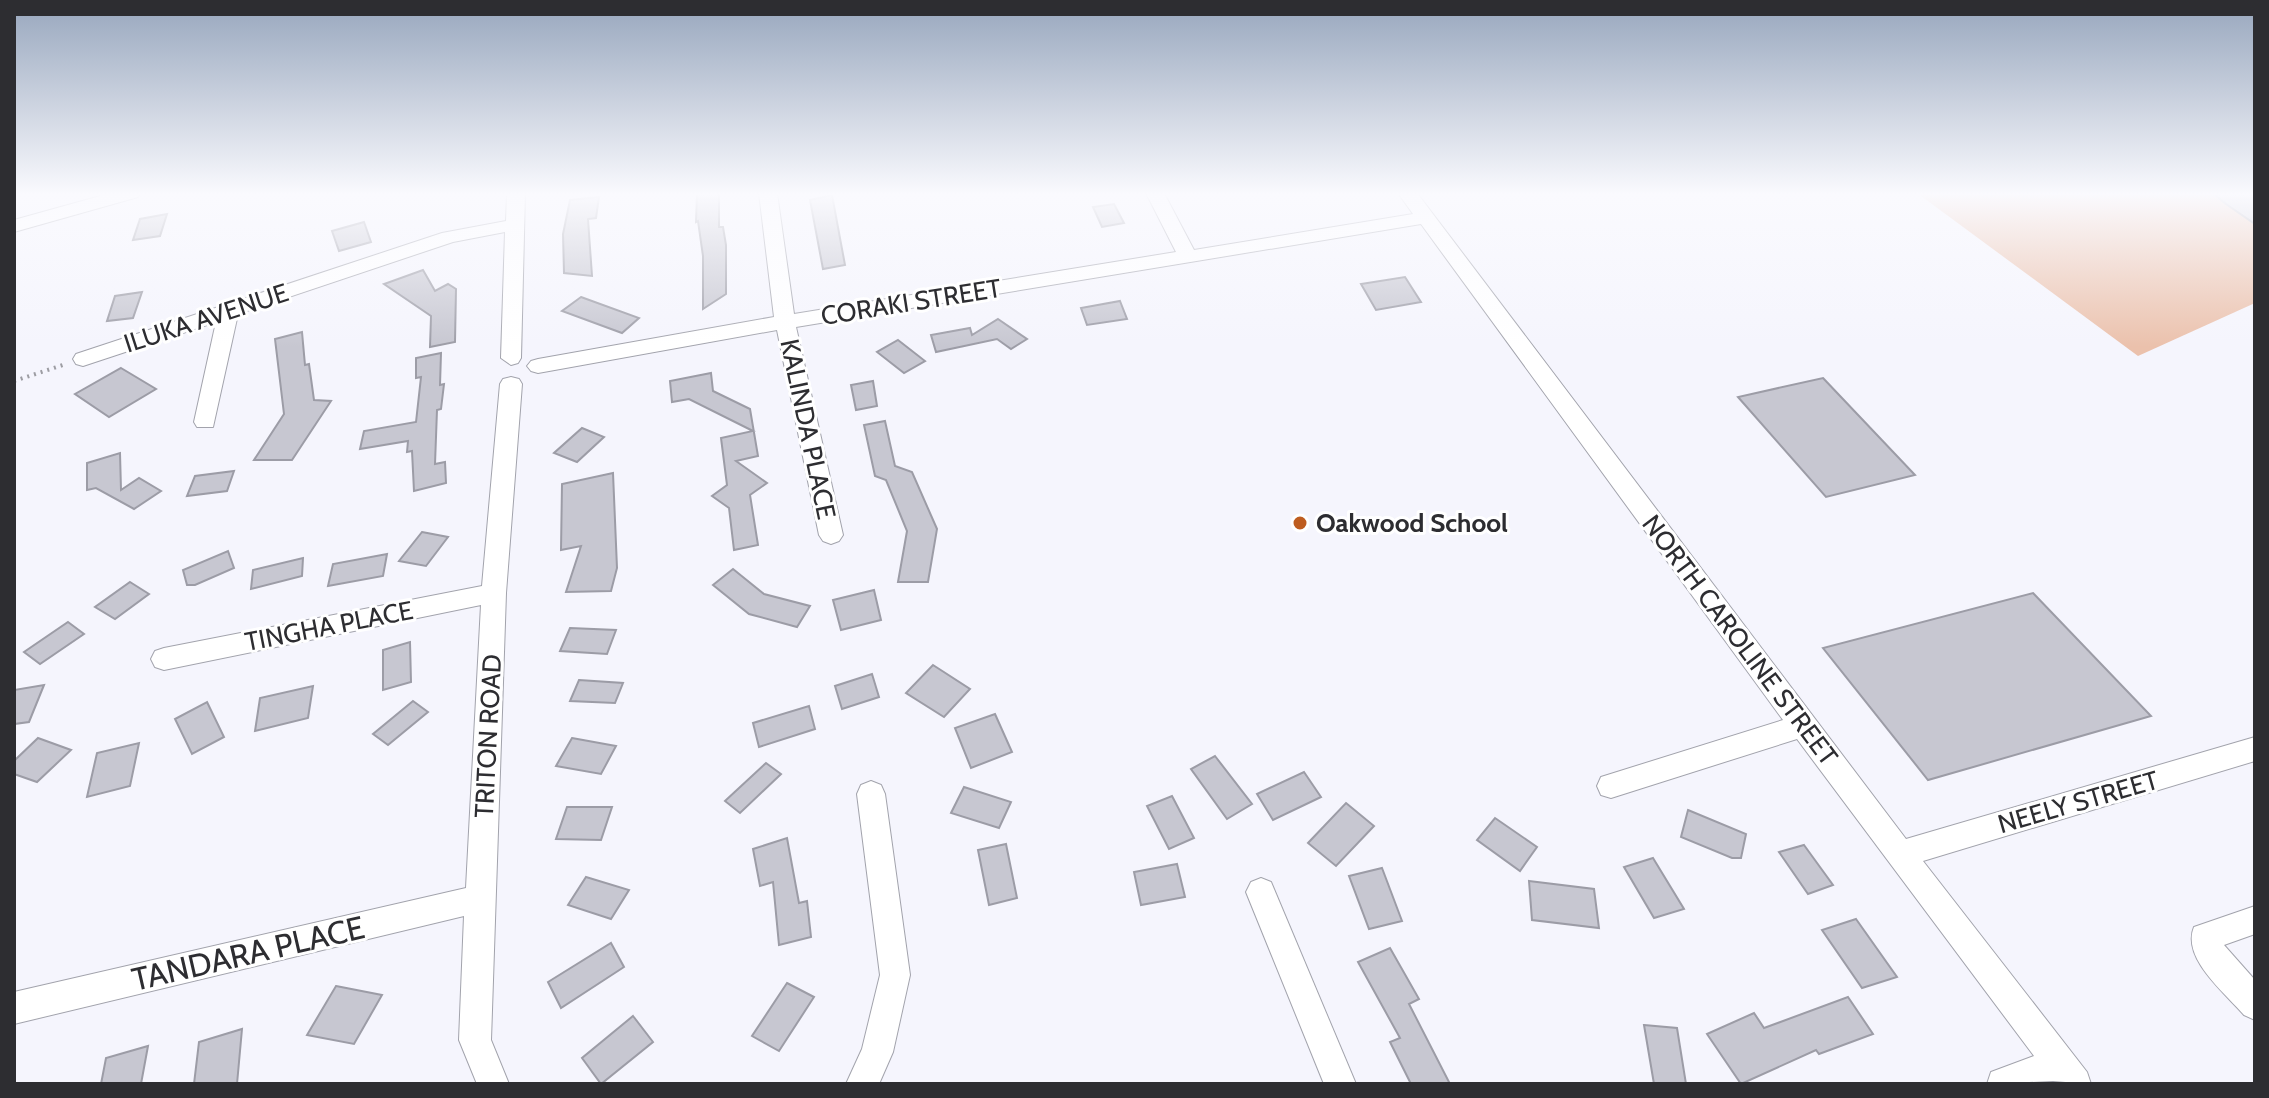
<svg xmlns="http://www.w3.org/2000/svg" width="2269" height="1098" font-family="Cabin,sans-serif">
<rect width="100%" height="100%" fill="#f5f5fd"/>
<path fill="#ebc1ac" d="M1917 193H2255V303L2138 356Z"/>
<g fill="#c7c7d1" stroke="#9c9ca6" stroke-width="2">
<path d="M697 193H719V227H723L726 245V294L703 309V256L698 221 696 222Z"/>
<path d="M2213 193H2255V224L2226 204Z"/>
<path d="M832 195 845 265 823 269 810 200Z"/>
<path d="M599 197 596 218 588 219 592 276 564 273 563 234 570 200Z"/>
<path d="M1114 204 1124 223 1102 227 1093 207Z"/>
<path d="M167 214 160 236 133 240 140 219Z"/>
<path d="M364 222 371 242 339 251 332 231Z"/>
<path d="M423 270 435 291 448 284 456 289 455 342 430 347 431 316 384 284Z"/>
<path d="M1405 277 1421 302 1376 310 1361 284Z"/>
<path d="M142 292 133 318 107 321 115 296Z"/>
<path d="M581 297 639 318 622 333 562 311Z"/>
<path d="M1120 301 1127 319 1087 325 1081 308Z"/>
<path d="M998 319 1027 339 1011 349 997 339 936 352 931 335 970 328 972 335Z"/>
<path d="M302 332 305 365 309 364 314 400 331 401 292 460H254L284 414 275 339Z"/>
<path d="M898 340 925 361 904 373 877 352Z"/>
<path d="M441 353 440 385 444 384 441 409 437 410 435 464 445 462 446 483 414 491 412 451 407 452 408 441 360 449 364 431 416 422 421 377 416 378V358Z"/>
<path d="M121 368 156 389 109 417 75 394Z"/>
<path d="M711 373 713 391 750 409 758 456 736 461 767 483 750 495 758 545 734 550 729 508 712 496 727 485 721 438 753 431 689 399 672 402 670 381Z"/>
<path d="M1823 378 1915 475 1826 497 1738 397Z"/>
<path d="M873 381 877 406 856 410 851 385Z"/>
<path d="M885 421 895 466 912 472 937 529 928 582H898L907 531 886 480 875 476 864 425Z"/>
<path d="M582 428 604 437 577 462 554 453Z"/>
<path d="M120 453 121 490 139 478 161 491 134 509 96 488 87 490V463Z"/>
<path d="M234 471 227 491 187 496 195 476Z"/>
<path d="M613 473 617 568 611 591 566 592 581 546 561 550 562 484Z"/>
<path d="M422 532 448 537 426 566 399 561Z"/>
<path d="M228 551 234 568 195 585H187L183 570Z"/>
<path d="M387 554 383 576 328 586 333 564Z"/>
<path d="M303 558 302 576 251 589 253 570Z"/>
<path d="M733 569 764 594 810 606 797 627 749 614 713 585Z"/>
<path d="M130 582 149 594 115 619 95 607Z"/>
<path d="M874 590 881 620 841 630 833 600Z"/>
<path d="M2033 593 2151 716 1928 780 1823 648Z"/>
<path d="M68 622 84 634 40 664 24 652Z"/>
<path d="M570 628 616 630 607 654 560 651Z"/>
<path d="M410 642 411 682 383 690V650Z"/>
<path d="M933 665 970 689 944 717 906 693Z"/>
<path d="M872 674 879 697 842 709 835 686Z"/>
<path d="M579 680 623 683 615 703 570 701Z"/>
<path d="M44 685 29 722 14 724V690Z"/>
<path d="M313 686 308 718 255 731 260 698Z"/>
<path d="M413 701 428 712 388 745 373 734Z"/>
<path d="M207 702 224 737 192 754 175 719Z"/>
<path d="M809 706 815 729 759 747 753 723Z"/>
<path d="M995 714 1012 752 971 768 955 728Z"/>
<path d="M38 738 71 750 37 782 14 774V761Z"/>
<path d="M572 738 616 746 601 774 556 766Z"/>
<path d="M139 743 130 786 87 797 97 753Z"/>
<path d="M1215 756 1252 804 1227 819 1191 769Z"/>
<path d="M766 763 781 774 740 813 725 801Z"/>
<path d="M1304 772 1321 797 1273 820 1257 794Z"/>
<path d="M964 787 1011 802 999 828 951 813Z"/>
<path d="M1172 796 1194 838 1169 849 1147 806Z"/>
<path d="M1346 803 1374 826 1336 866 1308 843Z"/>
<path d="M567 807H612L601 840 556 839Z"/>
<path d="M1688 810 1746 834 1741 858H1732L1681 837Z"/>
<path d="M1495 818 1537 847 1520 871 1477 840Z"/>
<path d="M787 838 799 903 807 901 811 937 779 945 773 882 760 886 753 849Z"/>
<path d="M1006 844 1017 898 989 905 978 850Z"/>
<path d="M1804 845 1833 885 1808 894 1779 852Z"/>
<path d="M1653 858 1684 909 1654 918 1624 867Z"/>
<path d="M1177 864 1185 897 1141 905 1134 872Z"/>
<path d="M1382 868 1402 921 1369 929 1349 876Z"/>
<path d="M586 877 629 890 611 919 568 905Z"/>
<path d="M1529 881 1594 889 1599 928 1532 920Z"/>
<path d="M1856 919 1897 977 1862 988 1822 930Z"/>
<path d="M611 943 624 967 561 1008 548 982Z"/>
<path d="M1390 948 1419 999 1409 1004 1450 1084H1411L1390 1042 1400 1038 1358 962Z"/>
<path d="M787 983 814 997 779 1051 752 1036Z"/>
<path d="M336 986 382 995 354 1044 307 1035Z"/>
<path d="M1848 997 1873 1034 1819 1054 1816 1050 1741 1084 1707 1034 1754 1013 1764 1028Z"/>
<path d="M633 1016 653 1042 601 1084 582 1058Z"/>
<path d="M1644 1025 1677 1028 1686 1084H1654Z"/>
<path d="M242 1029 237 1084H194L199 1042Z"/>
<path d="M148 1046 141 1084H101L106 1058Z"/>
</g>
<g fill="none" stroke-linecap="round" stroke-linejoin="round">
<g stroke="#a2a3ac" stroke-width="2">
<g id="minor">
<path d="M111 193H141L138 197 14 232V220Z"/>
<path d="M507 193H525L521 358 518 363 511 365 501 358 505 232 453 242 238 314 213 427H197L194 422 216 322 83 366 76 364 73 359 76 354 442 233 506 221Z"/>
<path d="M759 193H777L794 314 1176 252 1146 193H1164L1194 250 1413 214 1398 193H1417L1906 839 2255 737V761L1923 861 2087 1072 2091 1084 2053 1081 1987 1084 1991 1072 2034 1056 1797 739 1611 798 1601 795 1597 786 1601 777 1783 720 1421 224 796 327 843 535 839 541 831 544 823 541 819 535 777 330 538 373 531 371 527 366 531 361 538 359 774 317Z"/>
<path d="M511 377 519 379 522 384 506 593 491 1040 509 1084H477L459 1040 464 916 14 1024V992L466 888 481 605 164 670 155 667 151 659 155 651 164 648 482 586 500 384 503 379Z"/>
<path d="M871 781 881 785 885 794 910 975 893 1052 879 1084H846L862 1049 880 975 857 794 861 785Z"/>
<path d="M1261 878 1271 882 1356 1084H1324L1246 892 1251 882Z"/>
<path d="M2255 906V934L2224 945 2255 980V1020L2244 1015C2225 993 2181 958 2194 927Z"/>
</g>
</g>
<path stroke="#9d9da3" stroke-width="4" stroke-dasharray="2 5" stroke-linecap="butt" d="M14 381 66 364"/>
<use href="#minor" fill="#fff" fill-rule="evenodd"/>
</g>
<linearGradient id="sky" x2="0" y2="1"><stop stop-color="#97a6bd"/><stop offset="0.56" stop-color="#fafafe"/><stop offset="1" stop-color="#fafafe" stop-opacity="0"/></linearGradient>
<rect width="2269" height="347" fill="url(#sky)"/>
<circle fill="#be5c1f" stroke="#fff" stroke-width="3" cx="1300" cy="523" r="8"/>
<g text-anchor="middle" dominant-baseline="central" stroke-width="6" stroke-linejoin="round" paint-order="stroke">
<g font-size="26" fill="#2d2d31" stroke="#fff">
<text transform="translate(911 302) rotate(-9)">CORAKI STREET</text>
<text transform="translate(206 318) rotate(-18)">ILUKA AVENUE</text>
<text transform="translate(808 429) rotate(78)">KALINDA PLACE</text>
<text transform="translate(329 626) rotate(-11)">TINGHA PLACE</text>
<text transform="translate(1740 640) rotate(53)">NORTH CAROLINE STREET</text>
<text transform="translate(488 736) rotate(-87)">TRITON ROAD</text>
<text transform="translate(2078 802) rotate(-16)">NEELY STREET</text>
</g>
<g font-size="26" font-weight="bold" fill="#2d2d31" stroke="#fff" text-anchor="start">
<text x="1316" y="523">Oakwood School</text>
</g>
<g font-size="32" fill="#2d2d31" stroke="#fff">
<text transform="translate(248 953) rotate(-13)">TANDARA PLACE</text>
</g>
</g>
<rect width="2269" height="1098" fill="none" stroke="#2d2d31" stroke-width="32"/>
</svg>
